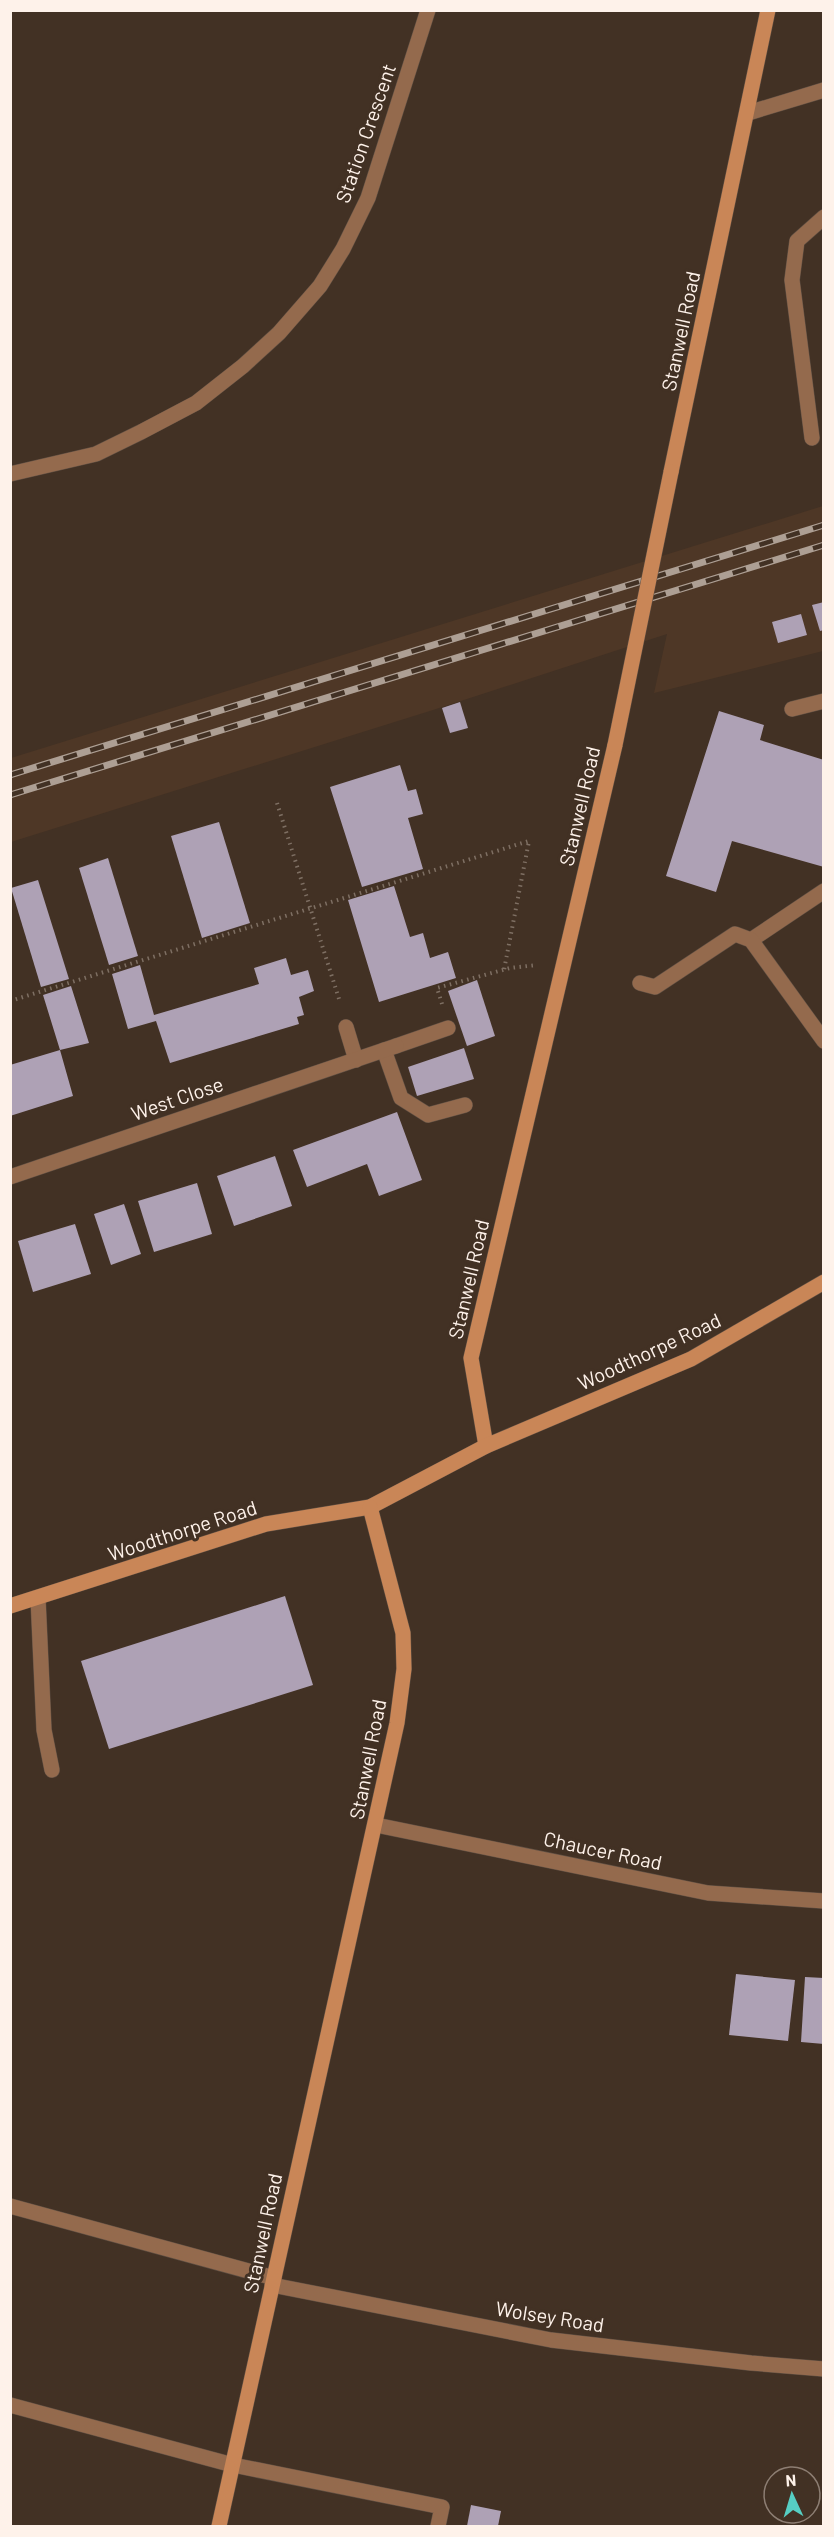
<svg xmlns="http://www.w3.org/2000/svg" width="834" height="2537" font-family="Barlow,sans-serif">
<rect width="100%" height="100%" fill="#423124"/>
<path fill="#4e3726" d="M823 506V651L654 693 667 634 433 710 11 842V758Z"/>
<g fill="#aea1b5">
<path d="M824 602V630L820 631 812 605Z"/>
<path d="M801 614 807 635 778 643 772 622Z"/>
<path d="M460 702 468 728 450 733 442 708Z"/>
<path d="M719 711 764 725 760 740 824 760V867L732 841 716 892 666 876Z"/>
<path d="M400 765 408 791 416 789 423 814 408 818 423 869 362 887 330 787Z"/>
<path d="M219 822 250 923 202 938 171 836Z"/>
<path d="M108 858 138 956 109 965 79 868Z"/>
<path d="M38 880 69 979 41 987 11 888Z"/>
<path d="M394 886 410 937 423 933 430 958 448 952 456 978 379 1002 348 900Z"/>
<path d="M286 958 291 975 308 970 314 991 299 997 304 1015 297 1017 299 1024 170 1063 156 1021 128 1029 112 974 140 965 154 1015 259 984 254 968Z"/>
<path d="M477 980 495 1036 467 1046 448 991Z"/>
<path d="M71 986 89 1043 60 1050 73 1096 10 1116V1065L60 1050 43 995Z"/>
<path d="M464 1048 474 1079 417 1096 408 1067Z"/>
<path d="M397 1112 422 1180 379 1196 367 1164 307 1187 293 1150Z"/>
<path d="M275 1156 292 1206 234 1226 217 1176Z"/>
<path d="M197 1183 212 1234 154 1252 138 1201Z"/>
<path d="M124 1204 141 1254 111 1265 94 1214Z"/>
<path d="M75 1224 91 1274 33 1292 18 1241Z"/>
<path d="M285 1596 313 1685 109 1749 81 1661Z"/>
<path d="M736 1974 795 1980 788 2041 729 2035Z"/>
<path d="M805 1977 824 1978V2044L801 2042Z"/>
<path d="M471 2505 501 2511 498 2526H467Z"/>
</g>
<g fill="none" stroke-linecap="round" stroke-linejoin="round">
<g stroke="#605044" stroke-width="16">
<g id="lane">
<path d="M748 113 824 90"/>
<path d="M812 438 792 280 797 241 824 217"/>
<path d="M792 709 824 701"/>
<path d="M751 940 824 891"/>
<path d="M640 983 655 987 735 934 751 940 824 1041"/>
<path d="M396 1046 448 1028"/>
<path d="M384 1050 401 1098 428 1115 465 1105"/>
<path d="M38 1598 44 1730 52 1770"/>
<path d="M10 2206 274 2278"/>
<path d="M10 2405 233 2465 442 2507 438 2526"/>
</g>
</g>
<g stroke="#605044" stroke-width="16">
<g id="street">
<path d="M10 474 96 454 141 432 196 403 243 366 279 333 320 286 343 249 368 198 428 10"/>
<path d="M346 1027 356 1060"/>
<path d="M10 1177 396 1046"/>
<path d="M376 1825 708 1893 824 1901"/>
<path d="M272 2285 551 2340 751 2363 824 2369"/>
</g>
</g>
<g stroke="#605044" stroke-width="16">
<g id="secondary">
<path d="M671 472 768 10"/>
<path d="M486 1446 471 1358 615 745"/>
<path d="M10 1606 266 1524 370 1507 486 1446 691 1359 824 1282"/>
<path d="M219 2526 397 1723 404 1669 403 1633 370 1507"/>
</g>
</g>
<g stroke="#7e6f63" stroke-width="4" stroke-dasharray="1.5 4.5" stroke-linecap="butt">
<path d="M277 803 340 1002"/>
<path d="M10 1001 529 841 504 970"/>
<path d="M442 1004 437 988 510 968 537 965"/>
</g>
<use href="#lane" stroke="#946a4d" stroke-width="15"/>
<use href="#street" stroke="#946a4d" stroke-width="15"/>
<use href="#secondary" stroke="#c98657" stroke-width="15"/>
<g stroke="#ad9f94" stroke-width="7">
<g id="rail">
<path d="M10 775 824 525"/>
<path d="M10 795 824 545"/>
</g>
</g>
<use href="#rail" stroke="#423124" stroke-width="4.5" stroke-dasharray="14" stroke-linecap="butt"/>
<g stroke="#605044" stroke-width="16" stroke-linecap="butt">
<path id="secondary-bridge" d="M615 745 671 472"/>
</g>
<use href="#secondary-bridge" stroke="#c98657" stroke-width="15"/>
</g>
<g text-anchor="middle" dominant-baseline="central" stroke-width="6" stroke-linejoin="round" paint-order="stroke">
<g font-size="20" fill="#fef2ea" stroke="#423124">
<text transform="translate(365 133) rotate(-71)">Station Crescent</text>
<text transform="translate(680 331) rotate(-78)">Stanwell Road</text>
<text transform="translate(579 806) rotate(-77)">Stanwell Road</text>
<text transform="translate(177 1098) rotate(-19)">West Close</text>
<text transform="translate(468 1279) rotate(-77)">Stanwell Road</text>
<text transform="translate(649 1351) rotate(-25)">Woodthorpe Road</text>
<text transform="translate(182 1530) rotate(-18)">Woodthorpe Road</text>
<text transform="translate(367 1759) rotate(-79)">Stanwell Road</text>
<text transform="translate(603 1850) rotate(12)">Chaucer Road</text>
<text transform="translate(262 2233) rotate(-78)">Stanwell Road</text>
<text transform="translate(550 2316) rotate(9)">Wolsey Road</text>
</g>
</g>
<rect width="834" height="2537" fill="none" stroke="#fef2ea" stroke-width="24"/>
<g transform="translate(792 2495) rotate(356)"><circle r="28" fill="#423124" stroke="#8d7e73" stroke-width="1.5"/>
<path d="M0-4.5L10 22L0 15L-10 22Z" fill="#56cec3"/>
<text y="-9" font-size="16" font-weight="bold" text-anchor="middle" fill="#fef2ea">N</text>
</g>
</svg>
